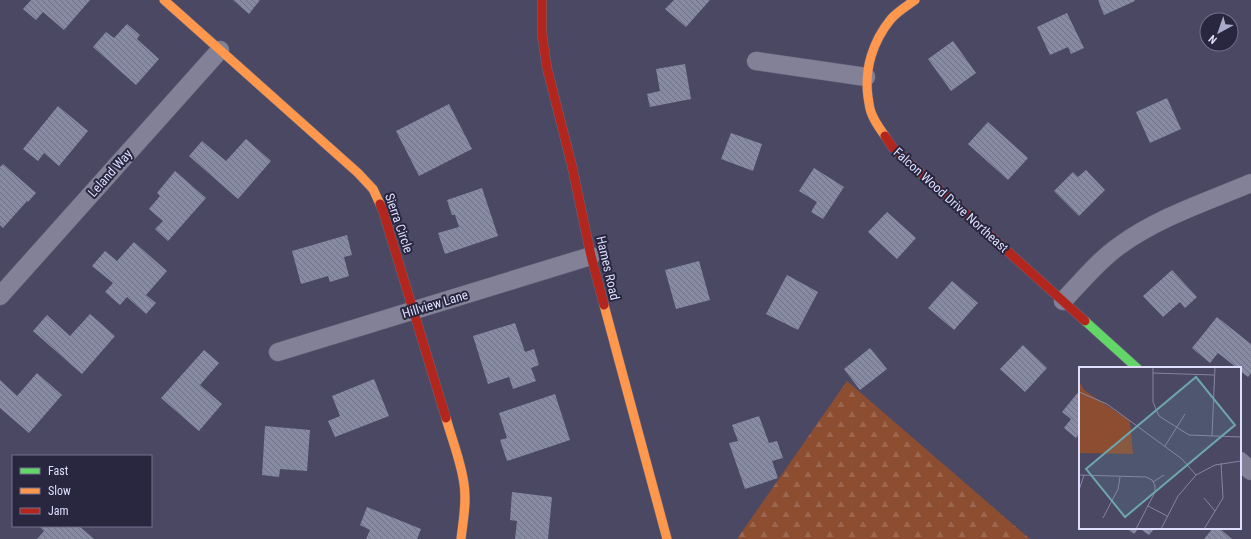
<svg xmlns="http://www.w3.org/2000/svg" width="1251" height="539" font-family="'Roboto Condensed',sans-serif">
<defs>
<pattern id="forest-firs" width="22" height="20" patternUnits="userSpaceOnUse"><rect width="22" height="20" fill="#8d4d30"/><path d="M5 1l3.5 6h-7zM16 11l3.5 6h-7z" fill="#9d664f"/></pattern>
<pattern id="building-back-hatch" width="6" height="6" patternUnits="userSpaceOnUse"><rect width="6" height="6" fill="#868aa2"/><path d="M-1 5l2 2M0 0l6 6M5-1l2 2" fill="none" stroke="#6f7184"/></pattern>
</defs>
<rect width="100%" height="100%" fill="#4b4864"/>
<path fill="url(#forest-firs)" d="M847 381 1030 539H737Z"/>
<g fill="url(#building-back-hatch)">
<path d="M31 0H90L64 30 43 12 36 20 23 9Z"/>
<path d="M233 0H260L249 14Z"/>
<path d="M674 0H710L686 27 665 9Z"/>
<path d="M1098 0H1135V1L1104 15Z"/>
<path d="M1067 13 1084 48 1071 54 1068 47 1050 55 1037 27Z"/>
<path d="M127 24 140 35 137 39 159 59 136 85 93 47 106 32 114 38Z"/>
<path d="M953 41 976 73 951 91 928 59Z"/>
<path d="M685 64 691 99 650 107 647 94 660 91 656 69Z"/>
<path d="M1167 98 1181 129 1150 143 1136 112Z"/>
<path d="M449 104 472 149 419 176 396 131Z"/>
<path d="M58 106 88 131 59 166 44 153 38 161 23 149Z"/>
<path d="M988 122 1028 158 1008 180 968 144Z"/>
<path d="M731 133 762 144 753 171 721 159Z"/>
<path d="M246 139 271 161 238 199 189 156 202 141 226 161Z"/>
<path d="M3 164 36 193 28 202 27 201 3 228 0 225V167Z"/>
<path d="M814 168 844 187 823 219 811 212 817 202 799 191Z"/>
<path d="M1086 170 1105 190 1079 216 1054 191 1073 172 1078 177Z"/>
<path d="M175 171 206 198 168 241 155 229 163 221 149 209 160 196 157 193Z"/>
<path d="M482 188 498 236 445 254 438 233 459 227 455 215H452L447 200Z"/>
<path d="M887 212 916 238 897 259 868 232Z"/>
<path d="M347 235 352 255 344 257 349 276 330 282 328 276 301 284 292 251Z"/>
<path d="M134 242 167 271 146 295 156 303 146 314 127 297 120 305 105 292 113 283 92 266 105 251 117 261Z"/>
<path d="M699 261 710 300 676 309 665 270Z"/>
<path d="M1172 270 1197 297 1185 308 1180 302 1163 317 1143 296Z"/>
<path d="M787 275 818 292 798 330 766 314Z"/>
<path d="M952 281 978 303 954 330 928 308Z"/>
<path d="M90 314 115 336 82 374 33 331 47 315 70 336Z"/>
<path d="M1217 317 1251 344V373L1248 377 1240 371V368H1237L1218 353 1210 363 1192 348Z"/>
<path d="M515 323 525 352 534 349 539 365 531 368 536 381 513 389 509 377 488 384 473 336Z"/>
<path d="M1023 345 1047 368 1025 392 1000 369Z"/>
<path d="M870 348 887 369 860 390 844 369Z"/>
<path d="M204 350 219 363 200 385 222 404 199 431 161 398Z"/>
<path d="M37 373 62 395 29 433 0 408V380L17 396Z"/>
<path d="M374 379 389 416 335 437 328 421 340 416 332 396Z"/>
<path d="M1080 390V433L1076 438 1064 428 1071 419 1062 412Z"/>
<path d="M555 394 570 440 507 461 500 440 507 438 499 413Z"/>
<path d="M759 416 769 443 777 441 783 458 772 461 778 478 745 489 729 443 738 441 732 425Z"/>
<path d="M265 426 310 430 307 471 280 469 279 477 262 475Z"/>
<path d="M512 492 552 497 548 539H515L517 521 510 520Z"/>
<path d="M367 507 421 529 417 539H366L370 530 360 525Z"/>
<path d="M39 526H79L94 539H37L44 531Z"/>
<path d="M1126 528H1139L1134 534Z"/>
<path d="M1139 528H1155L1149 535Z"/>
<path d="M1213 528H1219L1232 539H1204Z"/>
</g>
<g fill="none" stroke-linecap="round" stroke-linejoin="round">
<g stroke="#68667e" stroke-width="19">
<g id="street">
<path d="M756 61 866 77"/>
<path d="M0 296 220 50"/>
<path d="M1063 301C1081 282 1098 261 1119 246 1159 217 1206 202 1251 183"/>
<path d="M278 352 591 256"/>
<path d="M1240 461 1251 471"/>
</g>
</g>
<g stroke="#68667e" stroke-width="10">
<path id="fast" d="M1085 321 1137 368"/>
</g>
<g stroke="#68667e" stroke-width="10">
<g id="slow">
<path d="M164 0 358 173 373 189 380 204"/>
<path d="M885 136C880 129 874 121 871 112 869 107 869 102 868 97 864 69 873 41 891 19 898 11 907 6 915 0"/>
<path d="M604 305 667 539"/>
<path d="M446 418C452 440 461 461 464 484 467 502 463 521 461 539"/>
</g>
</g>
<g stroke="#68667e" stroke-width="10">
<g id="jam">
<path d="M542 0V34L547 68 572 166 591 256 604 305"/>
<path d="M885 136 893 148 1085 321"/>
<path d="M380 204 383 211 446 418"/>
</g>
</g>
<use href="#street" stroke="#828198" stroke-width="18"/>
<use href="#fast" stroke="#63d668" stroke-width="9"/>
<use href="#slow" stroke="#ff974d" stroke-width="9"/>
<use href="#jam" stroke="#b3261e" stroke-width="9"/>
</g>
<g text-anchor="middle" dominant-baseline="central" stroke-width="4" stroke-linejoin="round" paint-order="stroke">
<g font-size="13" fill="#dfdfff" stroke="#29273f">
<text transform="translate(110 173) rotate(-48)">Leland Way</text>
<text transform="translate(951 200) rotate(42)">Falcon Wood Drive Northeast</text>
<text transform="translate(399 223) rotate(71)">Sierra Circle</text>
<text transform="translate(608 268) rotate(77)">Hames Road</text>
<text transform="translate(435 304) rotate(-17)">Hillview Lane</text>
</g>
</g>
<g transform="translate(1079 367)">
<rect width="162" height="162" fill="#4b4864"/>
<path d="M0 14 5 23 51 54 54 87 0 86Z" fill="#8d4d30"/>
<path fill="none" stroke="#8684a2" stroke-width="1" d="M74 0V35L80 49 110 68 162 70M74 6 135 8M0 25 28 37 103 92 117 108M133 69 136 0M86 79 106 47M0 108 67 110 73 113 76 118V125L57 162M74 115 85 108M0 123 5 108M125 131 136 144M69 139 88 149M24 151 39 122 41 110M82 162 99 129 117 108 136 98 162 94M125 162 144 131 142 96"/>
<path fill="#6da5af" fill-opacity="0.15" stroke="#6da5af" stroke-width="2" d="M117 10 156 58 46 150 7 102Z"/>
<rect width="162" height="162" fill="none" stroke="#dfdfff" stroke-width="2"/>
</g>
<rect x="12" y="455" width="140" height="72" fill="#29273f" stroke="#72718c"/>
<rect x="20" y="468" width="20" height="6" fill="#63d668" stroke="#72718c"/>
<text x="48" y="475" font-size="12" fill="#dfdfff">Fast</text>
<rect x="20" y="488" width="20" height="6" fill="#ff974d" stroke="#72718c"/>
<text x="48" y="495" font-size="12" fill="#dfdfff">Slow</text>
<rect x="20" y="508" width="20" height="6" fill="#b3261e" stroke="#72718c"/>
<text x="48" y="515" font-size="12" fill="#dfdfff">Jam</text>
<g transform="translate(1219 32) rotate(220)"><circle r="19" fill="#29273f" stroke="#72718c"/>
<path d="M0-3L7 15L0 10L-7 15Z" fill="#abaac9"/>
<text y="-6" font-size="11" font-weight="bold" text-anchor="middle" fill="#dfdfff">N</text>
</g>
</svg>
